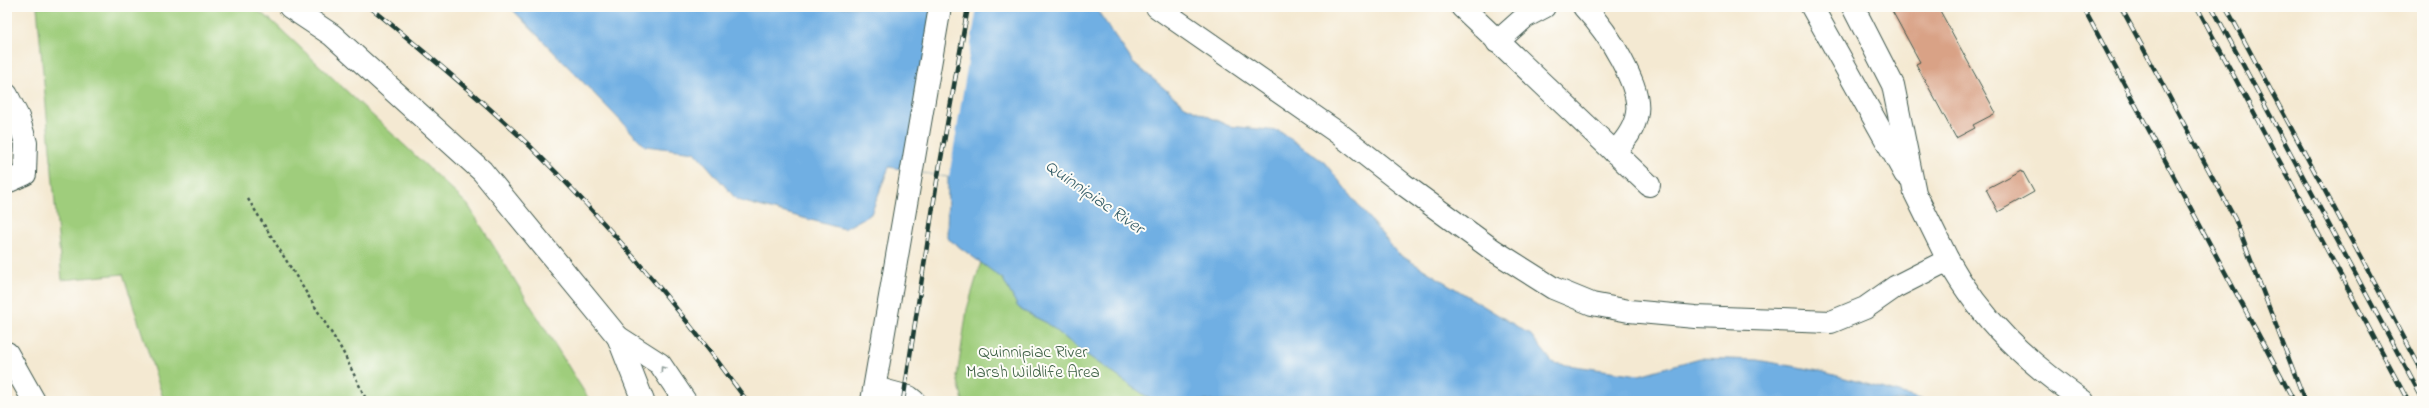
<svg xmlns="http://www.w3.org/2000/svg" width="2429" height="408" font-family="'Indie Flower',sans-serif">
<rect width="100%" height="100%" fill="#fdfcf7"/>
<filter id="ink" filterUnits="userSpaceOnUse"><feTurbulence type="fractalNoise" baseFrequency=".025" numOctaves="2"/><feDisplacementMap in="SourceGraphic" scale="8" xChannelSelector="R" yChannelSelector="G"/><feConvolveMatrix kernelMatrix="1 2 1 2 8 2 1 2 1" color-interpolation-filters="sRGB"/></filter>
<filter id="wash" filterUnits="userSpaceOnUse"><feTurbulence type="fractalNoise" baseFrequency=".012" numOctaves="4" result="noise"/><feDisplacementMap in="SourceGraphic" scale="16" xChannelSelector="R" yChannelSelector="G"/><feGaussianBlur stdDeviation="0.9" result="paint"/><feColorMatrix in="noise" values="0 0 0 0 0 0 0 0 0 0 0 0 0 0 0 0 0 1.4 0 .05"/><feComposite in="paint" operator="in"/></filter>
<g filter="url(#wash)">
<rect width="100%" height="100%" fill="#f4e9d2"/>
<g fill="#9fcd7b" stroke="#5f8558">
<path d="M37 7H252L271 20 468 205 590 401H164L123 274 62 280Z"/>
<path d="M981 262 1003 279 1018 307 1023 311 1047 323 1080 350 1153 401H963L957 377 967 309Z"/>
</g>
<path fill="#70afe3" stroke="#48768c" d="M510 7H1095L1133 62 1185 106 1229 126 1279 131 1324 162 1397 253 1531 335 1553 363 1639 375 1700 358 1757 360 1820 371 1927 401H1153L1080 350 1047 323 1023 311 1018 307 1003 279 947 238 948 177 889 167 871 214 844 229 737 200 695 152 645 146Z"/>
<path fill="#f4e9d2" d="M933 7H977L949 177 908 170Z"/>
<g id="blocks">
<g fill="#d9a286">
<path d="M1890 7H1938L1996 113 1973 125 1975 128 1956 138 1916 64 1920 62Z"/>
<path d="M2022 170 2034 192 1998 212 1986 189Z"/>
</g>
</g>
</g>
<g filter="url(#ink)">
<use href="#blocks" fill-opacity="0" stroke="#3f574c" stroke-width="1"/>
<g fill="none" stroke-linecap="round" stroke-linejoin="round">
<g stroke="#3f574c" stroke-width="24">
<g id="minor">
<path d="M290 7 332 35 482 171 618 337 643 401"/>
<path d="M1157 7 1338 133 1403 184 1493 250 1553 288 1592 304 1629 311 1695 317 1831 322 1865 308 1895 287 1948 260C1981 320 2027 362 2083 401"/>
<path d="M1462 7 1649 185"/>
<path d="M1584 7C1599 23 1611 40 1621 59 1641 97 1647 120 1614 152"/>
<path d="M1812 7 1905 174"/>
<path d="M1853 7 1893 85 1915 193 1948 260"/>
<path d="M1497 42 1525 17 1544 7"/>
<path d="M7 95 18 117 26 143 25 174 7 182"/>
<path d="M618 337 660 364 685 401"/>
<path d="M7 353 34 401"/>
<path d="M875 388 909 397 914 401"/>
<path d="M872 401 940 7"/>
</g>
</g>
<path stroke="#3f574c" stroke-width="2.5" stroke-dasharray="3 3" stroke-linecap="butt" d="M248 199 342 350 367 401"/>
<use href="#minor" stroke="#fff" stroke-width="22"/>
<g stroke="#1f3d34" stroke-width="4.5">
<g id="rail">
<path d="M370 7C425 52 479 97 530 146 609 224 682 311 747 401"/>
<path d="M2083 7 2294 401"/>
<path d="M2121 7 2235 219 2305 401"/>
<path d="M2197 7 2408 401"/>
<path d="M2212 7 2422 398"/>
<path d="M2226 7 2422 371"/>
<path d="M903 401 937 181 968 7"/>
</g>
</g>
<use href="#rail" stroke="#fdfcf7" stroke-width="3" stroke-dasharray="9" stroke-linecap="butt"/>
</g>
<defs><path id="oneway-chevron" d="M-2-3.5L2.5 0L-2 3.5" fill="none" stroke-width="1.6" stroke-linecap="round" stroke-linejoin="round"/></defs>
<use stroke="#8f9e9a" href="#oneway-chevron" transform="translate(663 369) rotate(-126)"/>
</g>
<g text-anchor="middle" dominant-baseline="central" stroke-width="4" stroke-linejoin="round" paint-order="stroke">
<g font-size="17" fill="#3f6146" stroke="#fdfcf7">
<text x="1033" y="352">Quinnipiac River<tspan x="1033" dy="20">Marsh Wildlife Area</tspan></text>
</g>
<g font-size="18" font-style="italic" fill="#375f69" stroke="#fdfcf7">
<text transform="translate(1094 198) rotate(35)">Quinnipiac River</text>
</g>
</g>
<rect width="2429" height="408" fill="none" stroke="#fdfcf7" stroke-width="24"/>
</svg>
